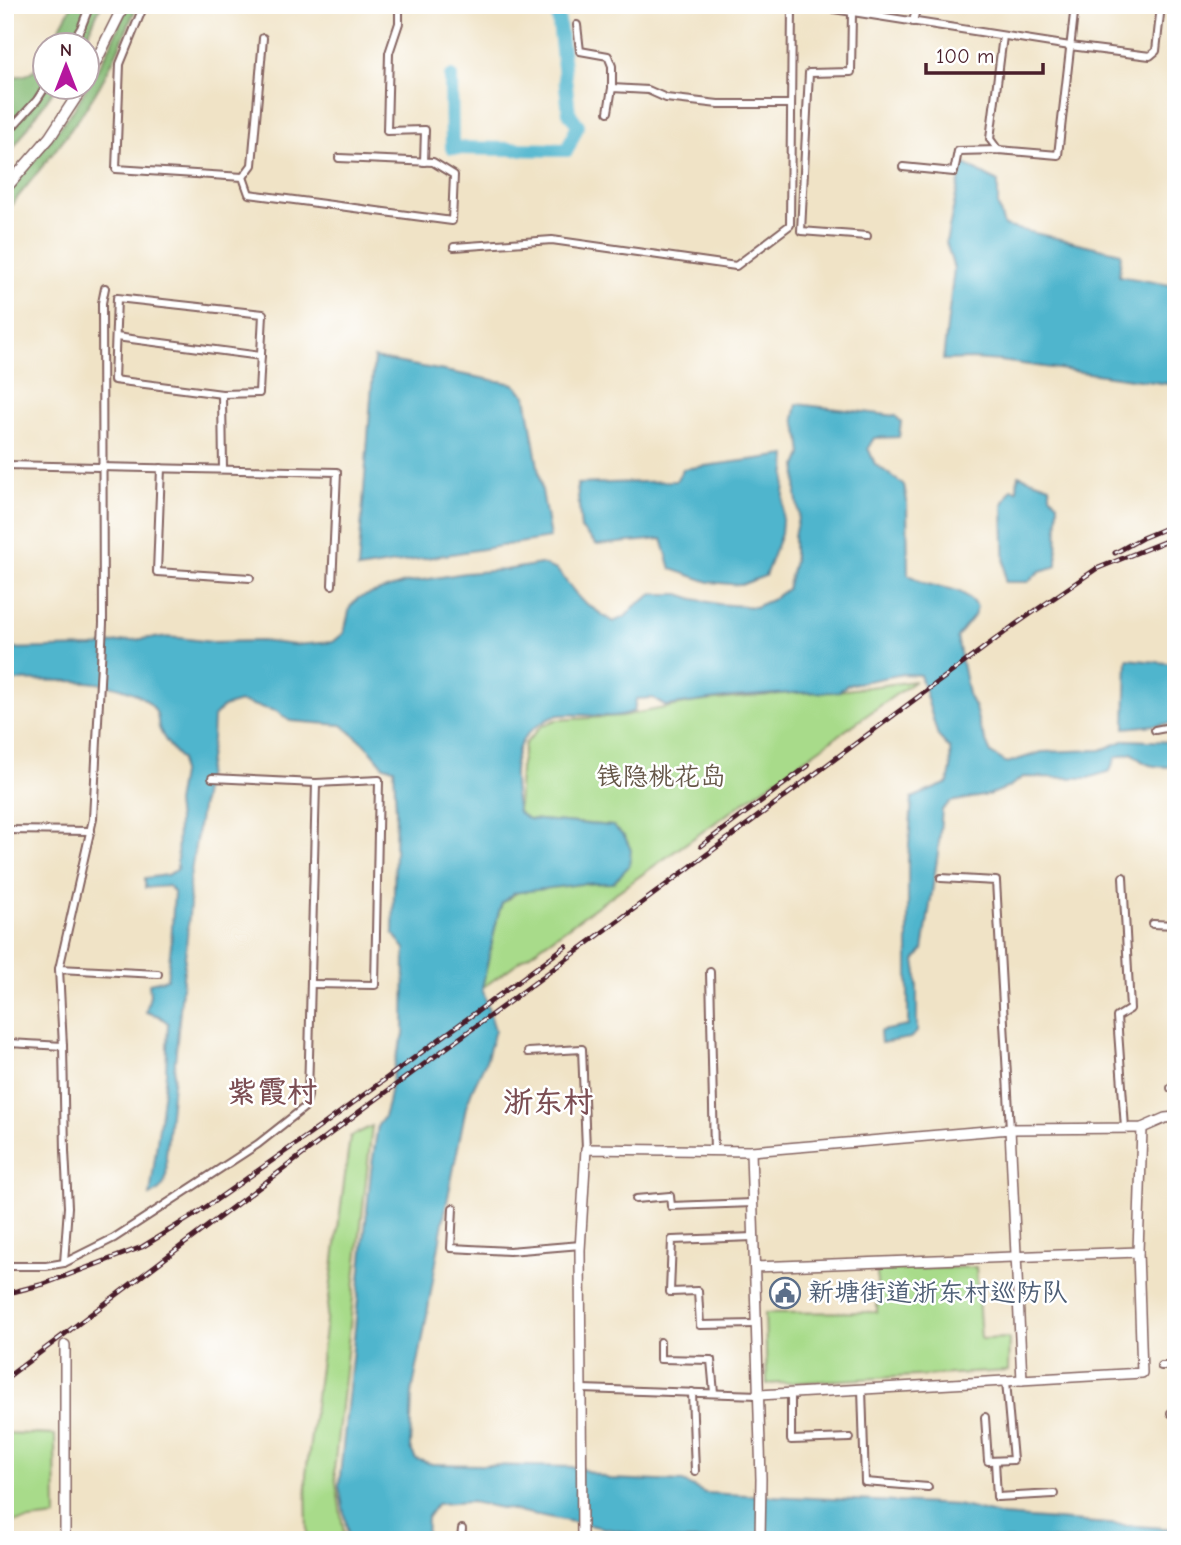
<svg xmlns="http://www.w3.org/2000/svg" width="1181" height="1545" font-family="'Comic Neue','LXGW WenKai TC',sans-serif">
<rect width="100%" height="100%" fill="#fff"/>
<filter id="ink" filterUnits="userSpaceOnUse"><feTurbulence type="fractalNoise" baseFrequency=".0143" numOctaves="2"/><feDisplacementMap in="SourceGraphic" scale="14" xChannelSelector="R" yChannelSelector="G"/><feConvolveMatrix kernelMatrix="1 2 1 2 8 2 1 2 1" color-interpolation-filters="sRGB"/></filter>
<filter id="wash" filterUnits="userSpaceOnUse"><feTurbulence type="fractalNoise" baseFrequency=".00686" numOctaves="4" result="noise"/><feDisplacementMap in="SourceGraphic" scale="28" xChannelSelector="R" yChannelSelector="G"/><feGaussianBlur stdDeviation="1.57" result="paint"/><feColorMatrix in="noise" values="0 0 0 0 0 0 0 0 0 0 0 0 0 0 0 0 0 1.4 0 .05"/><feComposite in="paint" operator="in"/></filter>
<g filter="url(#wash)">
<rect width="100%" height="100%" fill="#f0e3c6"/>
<g fill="#a8db8a" stroke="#797d5a" stroke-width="2">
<path d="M915 681 482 988 498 915 502 903 613 826 528 819 518 812 520 769 525 744 540 727 555 720 622 716 696 702 792 693 838 691Z"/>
<path d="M372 1126 334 1470 345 1540H307L306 1474 350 1137Z"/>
<path d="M976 1267 981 1339 1009 1338 1008 1371 767 1384 765 1313 877 1312V1270Z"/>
<path d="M5 1433 55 1435 56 1517 5 1523Z"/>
</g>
<g fill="#86bb76" stroke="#686d50" stroke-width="2">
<path d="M72 5H101L83 45 50 46Z"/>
<path d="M128 5H137C124 37 111 68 93 97 67 138 35 175 5 213V197L74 109 108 51Z"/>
<path d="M45 53 46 88H55L5 160V99L7 98 10 83 5 77C30 76 33 76 45 53Z"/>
</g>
<g fill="#4fb5cd" stroke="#4c6a7c" stroke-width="2">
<path d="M963 163 998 182V205L1004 226 1121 253 1119 276 1176 286V385L1000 361 972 359 943 360 954 269 946 242Z"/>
<path d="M374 358 514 384 526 396 550 538 358 569Z"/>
<path d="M797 404 896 416 901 422 899 437 874 438 868 448 875 464 904 485 907 501 908 574C913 577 919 581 924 583 948 591 959 584 977 607L974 616 957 637 968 694 975 708 980 728 991 753 1007 763 1042 752 1101 750 1126 740 1176 742V767C1156 767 1147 768 1132 753L1116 757 1110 771 1088 778 1023 777 1007 788 988 795 950 802 942 810 938 853 923 950 915 961 917 973V1032L910 1038 881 1043 880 1031 908 1026V862L912 798 948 783 951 769 950 749 938 736 920 675 903 674 847 685 838 692 792 693 733 697 666 706 653 698 636 699 634 711C609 722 585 712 559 715 552 716 546 720 540 724 508 742 512 782 518 812L528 819 613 826 625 837 631 850 629 866 613 883 581 884 514 893 502 903 498 915 482 988 495 1030 486 1061 473 1088 466 1107 443 1222 422 1343 412 1392 410 1448 416 1459 432 1464 576 1467 609 1479 683 1482 705 1493 958 1505 1003 1516 1176 1529V1540H665L471 1502 437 1504 427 1518 426 1540H349L339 1486 371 1171 378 1125 384 1117 388 1103 396 1057 404 1035 405 949 393 933 396 811 394 768 384 766 368 747 342 725 290 721 276 711 240 702 223 707 213 718 212 740 189 884 190 905 166 1156C167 1175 169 1187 150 1196L166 1073 168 1023 159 1016 146 1012 150 995 149 983 167 979 171 945 174 892 169 886 145 888V878L167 875 177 870 178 821 176 803 181 774V759C172 750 164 740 159 728 158 723 158 716 156 712 135 673 42 681 5 681V649L93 647 124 641 159 637 180 638 212 642 261 641 295 645 333 642 344 633 350 607 358 598 405 583 465 573 505 570 541 564 557 570 581 600 613 622 625 617 635 606 653 594H679L694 599 718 604 755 607 771 600 787 589 794 561V536L799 514 796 495 797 466 802 454 800 438 794 419Z"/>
<path d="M787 455 781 534 765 576 741 585 709 582 671 569 662 539 597 545 581 529 577 484 676 481 683 469Z"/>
<path d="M1018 475 1050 486V495L1058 503 1057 566 1040 571 1028 582H1005L1003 504 1011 489 1017 490Z"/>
<path d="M1127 659 1176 664V723L1125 728Z"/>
</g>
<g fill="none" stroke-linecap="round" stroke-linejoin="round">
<path stroke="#4fb5cd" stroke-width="14" d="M451 77 452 148 567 150 578 125 569 113 557 5"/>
</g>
</g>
<g filter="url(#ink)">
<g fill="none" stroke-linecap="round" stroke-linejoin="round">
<g stroke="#846461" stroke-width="10">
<g id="street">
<path d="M144 5 120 64 116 169 243 177 249 194 452 221 454 175 433 162 339 158"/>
<path d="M399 5V23L389 53 387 131 425 130 424 162"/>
<path d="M808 5 1070 46 1150 56 1156 51 1161 5"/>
<path d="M852 13 851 72 809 73 801 231 867 236"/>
<path d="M913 22 917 5"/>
<path d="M577 25 580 51 608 56 612 66V88"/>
<path d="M70 46 81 28 90 5"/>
<path d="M608 112 612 88 648 90 666 98 718 104H791"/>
<path d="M5 135 37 100 46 86"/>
<path d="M998 150 990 139 1003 36"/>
<path d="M903 167 954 172 958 151 998 150 1058 155 1075 5"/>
<path d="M243 177 252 165 263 38"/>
<path d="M454 247 552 240 736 266 790 225 792 5"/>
<path d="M117 298 263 314 259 393 222 394 114 380Z"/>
<path d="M116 337 261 356"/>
<path d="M222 394 223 469"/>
<path d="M5 465 337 472 332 585"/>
<path d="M161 468 157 572 250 578"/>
<path d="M1155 730 1176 726"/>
<path d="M212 778 316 783 379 780 375 985 312 984"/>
<path d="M5 830 91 831"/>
<path d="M1123 877 1130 1009 1117 1017 1125 1128"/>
<path d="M941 878 996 881 1010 1129"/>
<path d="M1153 924 1176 925"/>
<path d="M59 969 93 819 103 623 102 303 105 288"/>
<path d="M710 972 714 1151"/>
<path d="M528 1052 582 1049 586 1149"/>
<path d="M5 1058H7L9 1043 63 1046"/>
<path d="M1171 1088H1176"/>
<path d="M636 1199 670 1196 671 1206 753 1203"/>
<path d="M453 1208 451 1248 509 1251 581 1245"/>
<path d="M754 1237 672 1240 670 1292 698 1291 700 1325 757 1324"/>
<path d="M64 1263 68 1207 65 1151 63 1046 59 969 158 974"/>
<path d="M5 1266H46L64 1263 114 1238 258 1144 305 1107 308 1096 316 783"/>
<path d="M660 1342V1359L711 1360 714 1393"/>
<path d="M1161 1366H1176"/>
<path d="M582 1389 759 1395"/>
<path d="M862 1389 865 1482 928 1487"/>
<path d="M692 1392 695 1471"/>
<path d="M791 1393V1440L850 1438"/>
<path d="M1171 1413 1176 1412"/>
<path d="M985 1417 988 1461 1013 1460 1006 1381"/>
<path d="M995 1461 997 1497 1054 1494"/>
<path d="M461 1540 462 1529"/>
</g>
</g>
<g stroke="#846461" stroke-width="12">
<g id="secondary">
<path d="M1010 1129 1142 1128 1165 1118 1176 1117"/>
<path d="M751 1151 1010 1129 1022 1380"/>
<path d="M1138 1252 1142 1128"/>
<path d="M755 1267 1138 1252 1142 1373 759 1395"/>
<path d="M65 1345V1540"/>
<path d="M582 1540 580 1250 586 1149 751 1151 761 1479 760 1540"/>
</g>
</g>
<g stroke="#846461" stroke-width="13">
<g id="primary">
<path d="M88 77 124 5"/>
<path d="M5 189 50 137 82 88"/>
</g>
</g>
<use href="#street" stroke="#fff" stroke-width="6"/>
<use href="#secondary" stroke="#fff" stroke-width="9"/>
<use href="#primary" stroke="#fff" stroke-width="10"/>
<g stroke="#4a1f2b" stroke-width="5">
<g id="rail">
<path d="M1115 553 1142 538 1176 524"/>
<path d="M701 846 808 766"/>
<path d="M5 1294 44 1284 142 1247 199 1212 327 1122 566 946"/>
<path d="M5 1379 367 1106 509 1002 1016 624 1096 569 1176 537"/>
</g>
</g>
<use href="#rail" stroke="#fff" stroke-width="2.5" stroke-dasharray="8" stroke-linecap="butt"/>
</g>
</g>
<defs>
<g id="civic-ring" transform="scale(1.575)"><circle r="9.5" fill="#fff" stroke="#5c6f8a" stroke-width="1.5"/><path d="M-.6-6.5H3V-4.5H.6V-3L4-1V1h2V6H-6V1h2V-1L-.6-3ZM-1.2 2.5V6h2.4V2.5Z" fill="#5c6f8a"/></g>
</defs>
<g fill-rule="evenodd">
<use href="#civic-ring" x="785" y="1293"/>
</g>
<g text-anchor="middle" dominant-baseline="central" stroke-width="5" stroke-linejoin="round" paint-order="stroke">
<g font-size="26" fill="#665748" stroke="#fff">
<text x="661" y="777">钱隐桃花岛</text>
</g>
<g font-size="26" fill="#4e5e75" stroke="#fff" text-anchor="start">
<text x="808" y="1293">新塘街道浙东村巡防队</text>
</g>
<g font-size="30" font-weight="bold" fill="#7c4e53" stroke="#fff">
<text x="272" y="1092">紫霞村</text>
<text x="548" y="1102">浙东村</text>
</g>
</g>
<rect width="1181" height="1545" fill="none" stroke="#fff" stroke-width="28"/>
<g transform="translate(66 66)"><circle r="33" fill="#ffffff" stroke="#b7a5aa" stroke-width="2"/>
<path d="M0-5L12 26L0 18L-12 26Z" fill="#b5179e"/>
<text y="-10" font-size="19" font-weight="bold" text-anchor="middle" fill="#4a1f2b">N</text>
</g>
<path d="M926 63v10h117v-10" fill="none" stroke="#4a1f2b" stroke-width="3.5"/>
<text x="936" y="63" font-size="21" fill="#4a1f2b" stroke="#ffffff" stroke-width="5" paint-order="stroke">100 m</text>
</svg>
